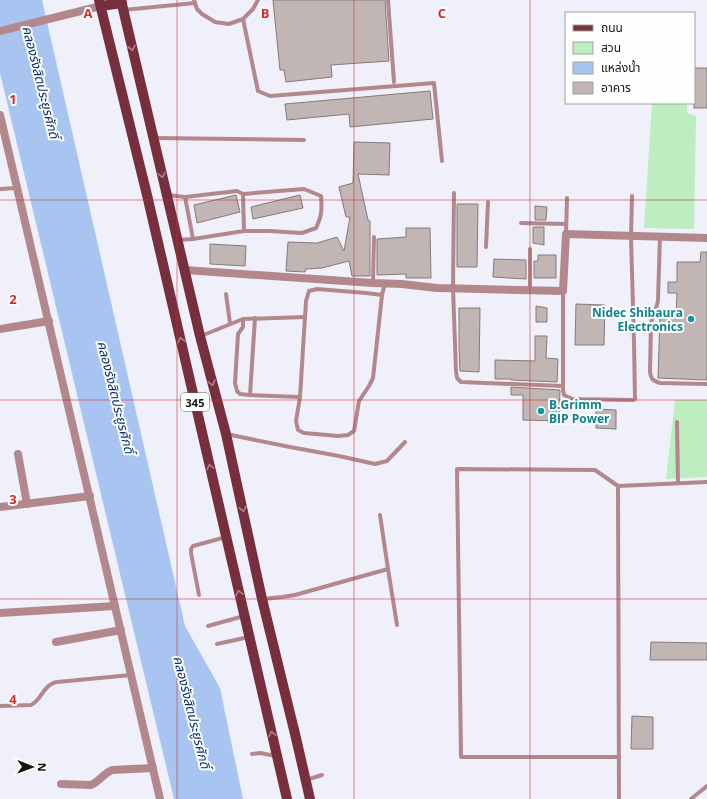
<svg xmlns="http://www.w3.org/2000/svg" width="707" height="799" font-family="'Open Sans','Noto Sans Thai',sans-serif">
<rect width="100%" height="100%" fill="#f0f0fa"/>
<g fill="#bceebf">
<path d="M652 103H687V113L696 116 694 229 644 228Z"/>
<path d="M675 400H707V477L666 479Z"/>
</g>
<path fill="#a8c5f2" d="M0 0H42L185 626 220 688 243 799H174L0 73Z"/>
<g fill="#c1b6b3" stroke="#857a78">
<path d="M273 0H385L389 61 331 65 332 77 286 82 284 70H280Z"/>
<rect x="694" y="68" width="13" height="40"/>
<path d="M430 91 433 119 350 127 349 114 287 120 285 104Z"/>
<path d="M354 142 390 143 389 175 358 174 368 220 370 221V276H352L349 261 322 268 306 269 305 272 286 271 288 242 317 243 337 237 344 251 350 217H346L339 187 353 183Z"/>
<path d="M236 195 240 212 197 223 194 205Z"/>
<path d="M300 195 303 208 253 219 251 207Z"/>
<path d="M457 204H478L477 267H457Z"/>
<path d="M535 206 547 207 546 220H535Z"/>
<path d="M533 227H544V245L533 243Z"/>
<path d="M406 228H430L431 278H406V274L377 275V239L406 237Z"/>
<path d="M210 244 246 246 245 266 210 264Z"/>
<path d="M701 252H707V380L658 378 660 315H676L677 293H668V282H677V262H700Z"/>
<path d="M538 255H556V278H534V261H538Z"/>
<path d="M494 259 526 260V279L493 277Z"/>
<path d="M576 304 605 305 604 345H575Z"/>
<path d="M536 306 547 308V322H536Z"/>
<path d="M459 308H480L479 372 460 371 459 346Z"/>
<path d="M535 336H547L546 358 558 359 557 382 511 380V379H495V360L535 361Z"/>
<path d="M511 387 560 390 559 421 523 420V395H511Z"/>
<path d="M596 409 616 410V429L596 428Z"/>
<path d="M651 642 707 643V660H650Z"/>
<path d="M632 716 653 717V749H631Z"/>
</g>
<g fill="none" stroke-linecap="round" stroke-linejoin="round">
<g stroke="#b3888d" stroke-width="4">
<path d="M194 0 197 9 202 14 215 22 229 24 243 19 253 9 258 0"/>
<path d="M388 0 394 82"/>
<path d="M123 10 195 3"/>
<path d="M243 19 258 91 270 96 434 83 442 161"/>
<path d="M154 138 304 140"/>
<path d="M0 189 17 188"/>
<path d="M454 193 453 289 456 371 457 378 461 382 563 386"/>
<path d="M243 194 304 189 321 196C322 210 322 215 316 228L302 233 269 231H244"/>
<path d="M168 195 185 197 237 191 243 194 244 231 193 239 178 240"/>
<path d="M185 197 193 239"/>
<path d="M521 223 566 224"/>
<path d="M566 234 567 198"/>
<path d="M660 237 658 300C657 308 653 315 651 323L650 372C651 379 653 381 660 383L707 384"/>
<path d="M486 247 488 202"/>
<path d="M530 249V290"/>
<path d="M373 283 374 237"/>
<path d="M563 291V390L564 395 568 397 573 399 633 400 635 399 634 342 631 237 632 196"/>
<path d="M226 294 230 323"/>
<path d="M382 295 366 293 317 289 309 291 306 301 300 397 296 421 298 430 304 433 338 436 348 435 354 431 359 401 369 386 373 378 382 295 385 283"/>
<path d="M255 318 250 395 300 397"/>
<path d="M243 319V327L238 334 235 383 237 391 240 394 250 395"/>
<path d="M201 336 243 319 305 317"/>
<path d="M677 422 678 483"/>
<path d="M226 434 290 447 339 456 375 464 387 461 405 442"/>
<path d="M618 486 595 470 457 469 461 757H619"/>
<path d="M388 569 397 625"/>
<path d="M199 595 191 553V549L193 546 226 537"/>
<path d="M263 599 282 597 295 595 388 569 380 515"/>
<path d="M208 626 244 616"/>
<path d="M217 644 249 637"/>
<path d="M0 706 31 705C40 701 42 690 50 685 51 684 55 682 57 682L131 675"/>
<path d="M252 754 260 753 276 756"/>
<path d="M306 780 322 775"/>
<path d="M619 799 618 486 707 482"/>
<path d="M691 799 707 786"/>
</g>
<g stroke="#b3888d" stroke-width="8">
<path d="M0 31 101 6"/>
<path d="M0 115 160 799"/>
<path d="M185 270 373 283 402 284 437 288 563 291 566 234 707 238"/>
<path d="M0 329 49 321"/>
<path d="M18 454 27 504"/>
<path d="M0 507 90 496"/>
<path d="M0 613 115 606"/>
<path d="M56 642 121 630"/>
<path d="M61 784 91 785C99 782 104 773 112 770L153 768"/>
</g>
<g stroke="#772f3d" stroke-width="10">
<path d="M99 0 147 195 287 799"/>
<path d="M121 0 200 336 226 434 262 599 296 738 310 799"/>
<path d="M101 6 122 3"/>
</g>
</g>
<defs><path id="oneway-chevron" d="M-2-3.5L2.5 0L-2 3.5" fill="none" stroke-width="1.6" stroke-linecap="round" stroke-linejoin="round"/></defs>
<g stroke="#ad828a">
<use href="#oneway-chevron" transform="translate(132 48) rotate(77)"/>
<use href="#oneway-chevron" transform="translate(162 175) rotate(77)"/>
<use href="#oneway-chevron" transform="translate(181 340) rotate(-103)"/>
<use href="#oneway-chevron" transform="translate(212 383) rotate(75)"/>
<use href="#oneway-chevron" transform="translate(210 467) rotate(-103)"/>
<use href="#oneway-chevron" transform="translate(243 509) rotate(78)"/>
<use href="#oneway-chevron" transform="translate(239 593) rotate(-103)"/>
<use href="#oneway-chevron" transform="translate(272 734) rotate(-103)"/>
</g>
<path fill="none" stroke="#d62828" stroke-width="1" stroke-opacity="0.55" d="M177 0V799M354 0V799M530 0V799M0 200H707M0 400H707M0 599H707"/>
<g fill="#0f9aa8" stroke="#fefefe" stroke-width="1.5">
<circle cx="691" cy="319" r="4"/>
<circle cx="541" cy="411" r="4"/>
</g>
<g text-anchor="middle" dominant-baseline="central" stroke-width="4" stroke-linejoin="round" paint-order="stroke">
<rect fill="#fefefe" stroke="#5a5a5c" stroke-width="1" x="181" y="393" width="28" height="18" rx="3"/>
<g font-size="11" font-weight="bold" fill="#131316">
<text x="195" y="402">345</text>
</g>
<g font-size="12" font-weight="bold" fill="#0d838f" stroke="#fefefe" text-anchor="end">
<text x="683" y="312">Nidec Shibaura<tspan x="683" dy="14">Electronics</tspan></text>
<text x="549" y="404" text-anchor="start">B.Grimm<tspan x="549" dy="14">BIP Power</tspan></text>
</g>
<g font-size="13" font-style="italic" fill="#022e6d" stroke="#fefefe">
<text transform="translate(41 82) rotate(76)">คลองรังสิตประยูรศักดิ์</text>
<text transform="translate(116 397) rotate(76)">คลองรังสิตประยูรศักดิ์</text>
<text transform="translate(192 712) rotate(76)">คลองรังสิตประยูรศักดิ์</text>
</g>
</g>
<g font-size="13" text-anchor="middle" font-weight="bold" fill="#d62828" stroke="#fefefe" stroke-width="4" stroke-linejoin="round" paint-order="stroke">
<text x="88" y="18">A</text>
<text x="265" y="18">B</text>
<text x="442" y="18">C</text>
<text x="13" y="104">1</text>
<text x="13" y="304">2</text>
<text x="13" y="504">3</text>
<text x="13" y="704">4</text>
</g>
<rect x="565" y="12" width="130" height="92" fill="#fefefe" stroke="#a0a0a1"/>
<rect x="573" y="25" width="20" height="6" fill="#772f3d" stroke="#a0a0a1"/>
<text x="601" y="32" font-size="12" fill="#131316">ถนน</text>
<rect x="573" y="42" width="20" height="12" fill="#bceebf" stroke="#a0a0a1"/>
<text x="601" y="52" font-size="12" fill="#131316">สวน</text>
<rect x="573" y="62" width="20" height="12" fill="#a8c5f2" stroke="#a0a0a1"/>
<text x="601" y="72" font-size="12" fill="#131316">แหล่งน้ำ</text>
<rect x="573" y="82" width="20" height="12" fill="#c1b6b3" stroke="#a0a0a1"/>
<text x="601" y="92" font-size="12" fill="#131316">อาคาร</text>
<g transform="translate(32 767) rotate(91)" stroke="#fefefe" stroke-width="3" paint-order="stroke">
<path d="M0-3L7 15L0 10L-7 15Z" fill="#131316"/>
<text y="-6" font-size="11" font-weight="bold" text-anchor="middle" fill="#131316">N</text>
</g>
</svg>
